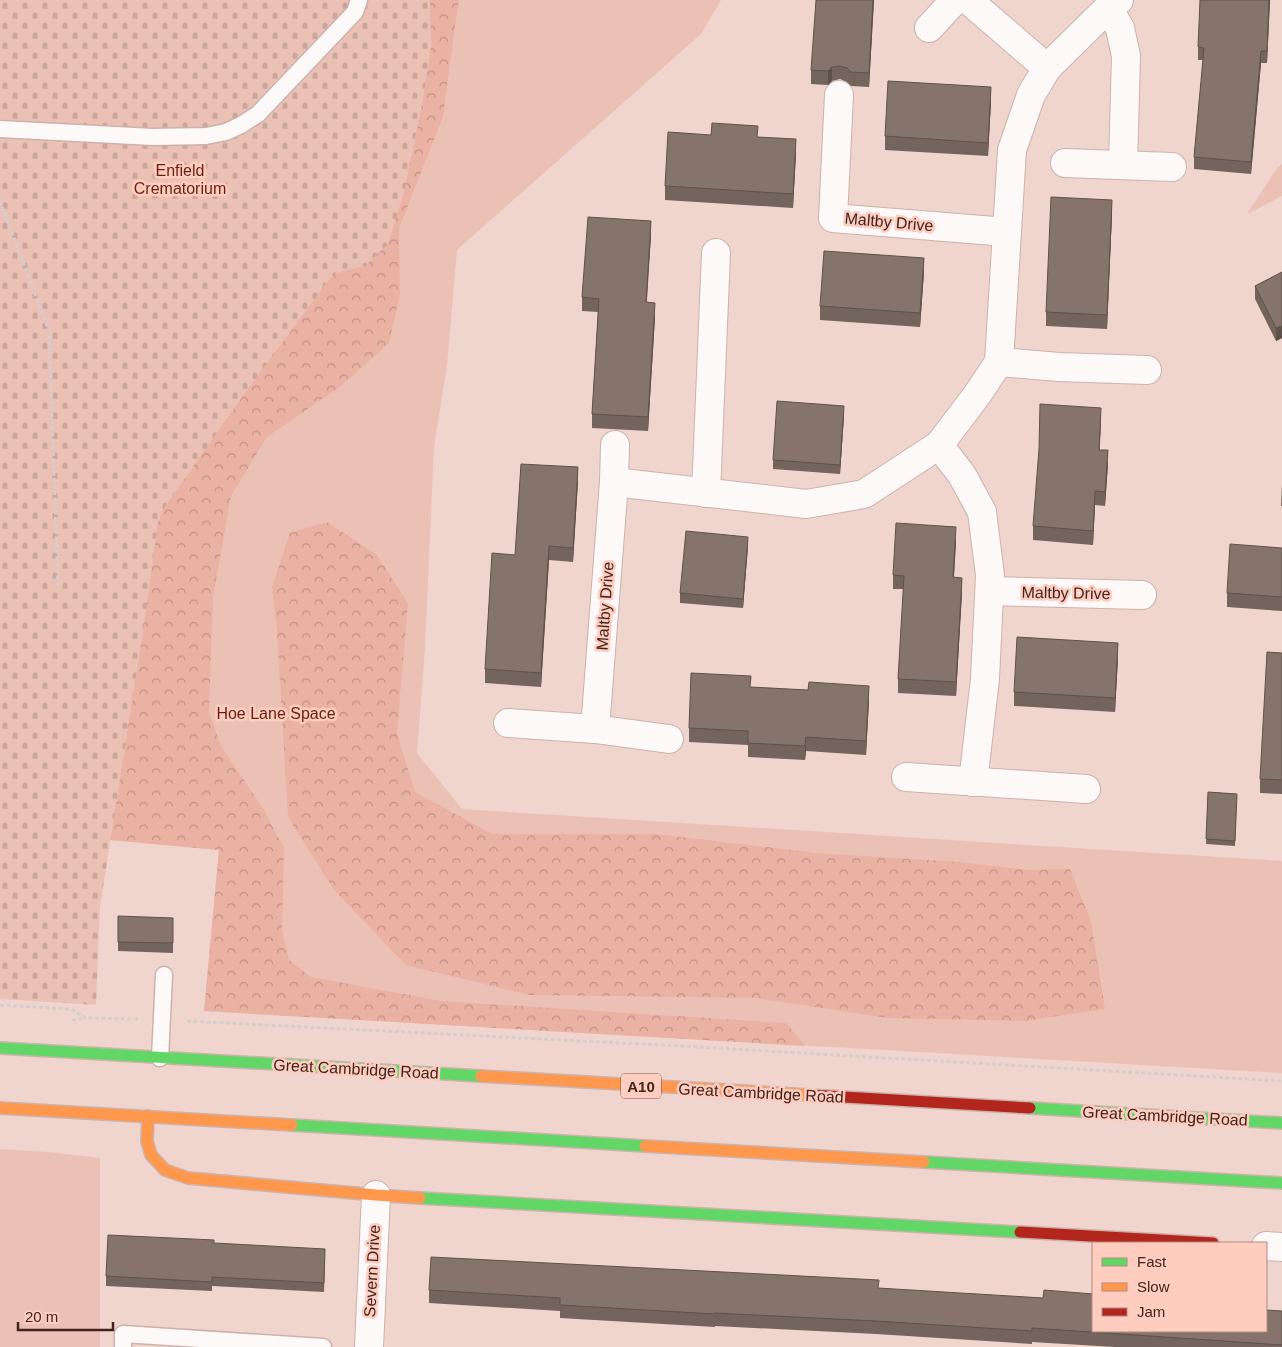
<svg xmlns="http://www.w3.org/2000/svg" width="1282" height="1347" font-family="Helvetica,sans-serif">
<defs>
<pattern id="forest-crowns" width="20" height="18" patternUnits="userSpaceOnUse" patternTransform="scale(1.25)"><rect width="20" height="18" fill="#eab2a3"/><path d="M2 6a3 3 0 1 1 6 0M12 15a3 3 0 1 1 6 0" fill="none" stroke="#bf9184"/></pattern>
<pattern id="cemetery-stones" width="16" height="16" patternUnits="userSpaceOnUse" patternTransform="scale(1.25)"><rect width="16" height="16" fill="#ebc1b5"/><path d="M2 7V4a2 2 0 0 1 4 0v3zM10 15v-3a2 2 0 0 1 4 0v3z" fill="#cba69b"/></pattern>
</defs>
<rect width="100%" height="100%" fill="#f0d5ce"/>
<g fill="#ebc1b5">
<path d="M430 0H721L701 34 457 250 447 366 434 447 425 648 417 753 462 809 1282 861V1073L204 1011 219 850 110 840 145 618Z"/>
<path d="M1282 164V196L1247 214 1277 168Z"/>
<path d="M0 1149 48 1152 100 1158V1347H0Z"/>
</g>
<g fill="url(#forest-crowns)">
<path d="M409 0H459L454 33 443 117 399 228 400 294 389 343 341 386 267 437 231 496 213 597 209 712 221 746 262 807 284 848 282 930 289 960 311 977 441 1001 786 1023 805 1046 204 1011 219 850 110 840 103 799 138 383Z"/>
<path d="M327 522 377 555 408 603 397 734 415 792 492 834H656L817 853 958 862 1028 870 1070 869 1091 922 1105 1009 1025 1021 888 1018 756 998 530 995 406 965 334 890 288 817 277 632 272 587 290 533Z"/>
</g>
<path fill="url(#cemetery-stones)" d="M0 0H430L431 47 422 105 404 192 388 244 366 265 333 274 242 397 164 508 158 522 145 618 100 907 96 1005 0 999Z"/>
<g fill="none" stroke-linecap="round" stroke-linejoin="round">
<g stroke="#cdb2ab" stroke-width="19">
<g id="lane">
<path d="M0 129 153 137 206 136 226 132 241 125 258 114 355 12 359 0"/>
<path d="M160 1058 164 975"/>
<path d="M123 1347V1334L323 1347"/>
</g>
</g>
<g stroke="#cdb2ab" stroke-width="30">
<g id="street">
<path d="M968 0 1047 68"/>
<path d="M1108 8 1120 28 1126 56 1123 165"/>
<path d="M929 28 955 0"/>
<path d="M839 95 833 218 1007 232"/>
<path d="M1065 163 1172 167"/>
<path d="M999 362 1059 367 1147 370"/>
<path d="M939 445 962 475 982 512 990 575 985 679 973 782"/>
<path d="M614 482 806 504 864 494 939 445 977 395 999 362 1012 150 1031 95 1047 68 1108 8 1119 0"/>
<path d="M706 493 716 253"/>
<path d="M990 591 1142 595"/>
<path d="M508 723 595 729 669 739"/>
<path d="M595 729 614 482 615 445"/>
<path d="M906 777 1086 789"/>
<path d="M1266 1246 1282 1247"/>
<path d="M369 1347 376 1195"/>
</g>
</g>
<g stroke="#cdb2ab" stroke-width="14">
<g id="fast">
<path d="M0 1048 481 1076"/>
<path d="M1030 1108 1282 1123"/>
<path d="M292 1125 645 1146"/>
<path d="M924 1162 1282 1183"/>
<path d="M420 1198 1020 1232"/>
</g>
</g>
<g stroke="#cdb2ab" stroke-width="14">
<g id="slow">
<path d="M481 1076 810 1095"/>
<path d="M0 1108 292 1125"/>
<path d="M148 1116 147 1141 151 1155 165 1170 188 1178 376 1195 420 1198"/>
<path d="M645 1146 924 1162"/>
</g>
</g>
<g stroke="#cdb2ab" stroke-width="14">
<g id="jam">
<path d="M810 1095 1030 1108"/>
<path d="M1020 1232 1213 1243"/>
</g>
</g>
<g stroke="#d6cecc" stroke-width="3" stroke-dasharray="4 2.5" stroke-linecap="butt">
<path d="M0 201 49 331 58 586"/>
<path d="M0 1005 71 1009 86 1018 138 1019"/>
<path d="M72 1020 86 1018"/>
<path d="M187 1021 681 1046 1282 1081"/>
</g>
<use href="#lane" stroke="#fdf9f8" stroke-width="16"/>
<use href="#street" stroke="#fdf9f8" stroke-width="28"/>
<use href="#fast" stroke="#63d668" stroke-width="11"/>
<use href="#slow" stroke="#ff974d" stroke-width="11"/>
<use href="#jam" stroke="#b3261e" stroke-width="11"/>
</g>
<g fill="#73645d">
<path d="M874 0 869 87 851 86 847 82 840 79 832 81 828 85 811 84V70Z"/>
<path d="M1270 0 1267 63H1261L1251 174 1194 169V157L1203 60H1198V47Z"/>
<path d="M991 101 988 156 885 150V136Z"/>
<path d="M711 135 758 137 796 153 793 208 665 200V186Z"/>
<path d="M1112 214 1107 329 1046 326V312Z"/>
<path d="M651 235 646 302 655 317 648 431 592 428V414L598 312 582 311V297Z"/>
<path d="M924 272 920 327 820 320V306Z"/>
<path d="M1282 272V338L1276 341 1255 299V286Z"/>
<path d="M844 415 840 474 773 469V460Z"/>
<path d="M1101 422 1099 450 1108 464 1105 506 1095 505 1093 545 1033 540V526Z"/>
<path d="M578 481 573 562 549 560 541 687 485 683V669Z"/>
<path d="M1282 484V506H1281Z"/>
<path d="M956 541 954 577 962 592 956 696 898 693V679L904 589H893V575Z"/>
<path d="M748 546 743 608 680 603V593Z"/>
<path d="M1282 548V611L1227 607V593Z"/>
<path d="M1282 653V794L1260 793V779Z"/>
<path d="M1118 657 1115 712 1014 706V692Z"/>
<path d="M751 687 869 700 866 755 806 751 805 760 748 757V745L689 742V728Z"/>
<path d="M1208 792 1237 794 1235 846 1206 844Z"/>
<path d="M173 918V953L118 951V942Z"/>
<path d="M325 1258 324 1292 212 1286V1291L106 1286V1276Z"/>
<path d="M879 1288 1093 1331 1282 1311V1347H1115L1032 1342V1344L876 1334 715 1326V1327L560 1318V1311L429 1303V1290Z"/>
</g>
<g fill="#5e514c">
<path d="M873 0H874L869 87V73Z"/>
<path d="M1269 0H1270L1267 63V51Z"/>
<path d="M1261 51V63L1251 174V162Z"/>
<path d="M832 67V81L828 85V71Z"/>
<path d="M991 87V101L988 156V143Z"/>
<path d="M796 139V153L793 208V194Z"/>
<path d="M1112 200V214L1107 329V315Z"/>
<path d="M651 221V235L646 316V302Z"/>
<path d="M924 258V272L920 327V313Z"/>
<path d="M655 303V317L648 431V417Z"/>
<path d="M1282 326V338L1276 341V328Z"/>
<path d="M844 406V415L840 474V465Z"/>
<path d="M1101 408V422L1099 464V450Z"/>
<path d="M1108 450V464L1105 506V492Z"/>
<path d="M578 467V481L573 562V548Z"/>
<path d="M1095 491V505L1093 545V531Z"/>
<path d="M956 527V541L953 591V577Z"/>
<path d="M748 537V546L743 608V599Z"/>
<path d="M549 546V560L541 687V673Z"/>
<path d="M962 578V592L956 696V682Z"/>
<path d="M1118 643V657L1115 712V698Z"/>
<path d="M869 686V700L866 755V741Z"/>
<path d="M806 737V751L805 760V746Z"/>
</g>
<g fill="#86746c" stroke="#5e514c">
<path d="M816 0H873L869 73 851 72 847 68 840 66 832 67 828 71 811 70Z"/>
<path d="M1200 0H1269L1267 51H1261L1251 162 1194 157 1204 48 1198 47Z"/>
<path d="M888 81 991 87 988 143 885 136Z"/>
<path d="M712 123 758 126 757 137 796 139 793 194 665 186 668 132 711 135Z"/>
<path d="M1051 197 1112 200 1107 315 1046 312Z"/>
<path d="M588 217 651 221 646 302 655 303 648 417 592 414 599 299 582 297Z"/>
<path d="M824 251 924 258 920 313 820 306Z"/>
<path d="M1282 272V326L1276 328 1255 286Z"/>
<path d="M777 401 844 406 840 465 773 460Z"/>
<path d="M1040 404 1101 408 1099 450H1108L1105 492 1095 491 1093 531 1033 526 1039 449Z"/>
<path d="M521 464 578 467 573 548 549 546 541 673 485 669 492 553 515 555Z"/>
<path d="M896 523 956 527 953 577 962 578 956 682 898 679 904 576 893 575Z"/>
<path d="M686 531 748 537 743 599 680 593Z"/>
<path d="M1230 544 1282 548V597L1227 593Z"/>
<path d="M1017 637 1118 643 1115 698 1014 692Z"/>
<path d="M1267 652 1282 653V780L1260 779Z"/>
<path d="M691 673 751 676 750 687 808 690 809 682 869 686 866 741 806 737 805 746 748 743V731L689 728Z"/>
<path d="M1208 792 1237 794 1235 841 1206 839Z"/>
<path d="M118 916 173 918V943L118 942Z"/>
<path d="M108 1235 214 1240V1243L325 1249 324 1283 212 1277V1282L106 1276Z"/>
<path d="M431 1257 879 1280 878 1288 1043 1298 1044 1290 1093 1294V1331H1266V1310L1282 1311V1345L1032 1328V1331L876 1321 715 1313V1314L560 1305V1298L429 1290Z"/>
</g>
<g text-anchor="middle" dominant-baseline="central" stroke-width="5" stroke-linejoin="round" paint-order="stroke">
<rect fill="#fecdc0" stroke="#7a574d" stroke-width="1" x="621" y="1073.5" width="40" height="25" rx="4"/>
<g font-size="15" font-weight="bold" fill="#42241c">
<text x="641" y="1086">A10</text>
</g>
<g font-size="16" fill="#661f0d" stroke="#fecdc0">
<text x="180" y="170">Enfield<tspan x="180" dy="18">Crematorium</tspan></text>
<text x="276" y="713">Hoe Lane Space</text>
</g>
<g font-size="16" fill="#42241c" stroke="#fecdc0">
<text transform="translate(889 222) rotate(5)">Maltby Drive</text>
<text transform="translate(1066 593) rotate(1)">Maltby Drive</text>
<text transform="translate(605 606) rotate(-86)">Maltby Drive</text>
<text transform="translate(356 1069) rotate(3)">Great Cambridge Road</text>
<text transform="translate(761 1093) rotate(3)">Great Cambridge Road</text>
<text transform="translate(1165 1116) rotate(3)">Great Cambridge Road</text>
<text transform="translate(372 1271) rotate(-87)">Severn Drive</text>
</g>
</g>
<rect x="1092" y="1242" width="175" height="90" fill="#fecdc0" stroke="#b3897e"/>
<rect x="1102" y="1258" width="25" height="8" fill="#63d668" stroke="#b3897e"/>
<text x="1137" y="1267" font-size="15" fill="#42241c">Fast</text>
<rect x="1102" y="1283" width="25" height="8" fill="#ff974d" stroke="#b3897e"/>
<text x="1137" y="1292" font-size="15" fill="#42241c">Slow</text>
<rect x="1102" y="1308" width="25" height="8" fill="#b3261e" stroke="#b3897e"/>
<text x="1137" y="1317" font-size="15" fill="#42241c">Jam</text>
<path d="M18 1322v8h95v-8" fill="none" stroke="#42241c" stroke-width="2.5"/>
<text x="25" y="1322" font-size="15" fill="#42241c" stroke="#fecdc0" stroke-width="4" paint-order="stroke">20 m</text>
</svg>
